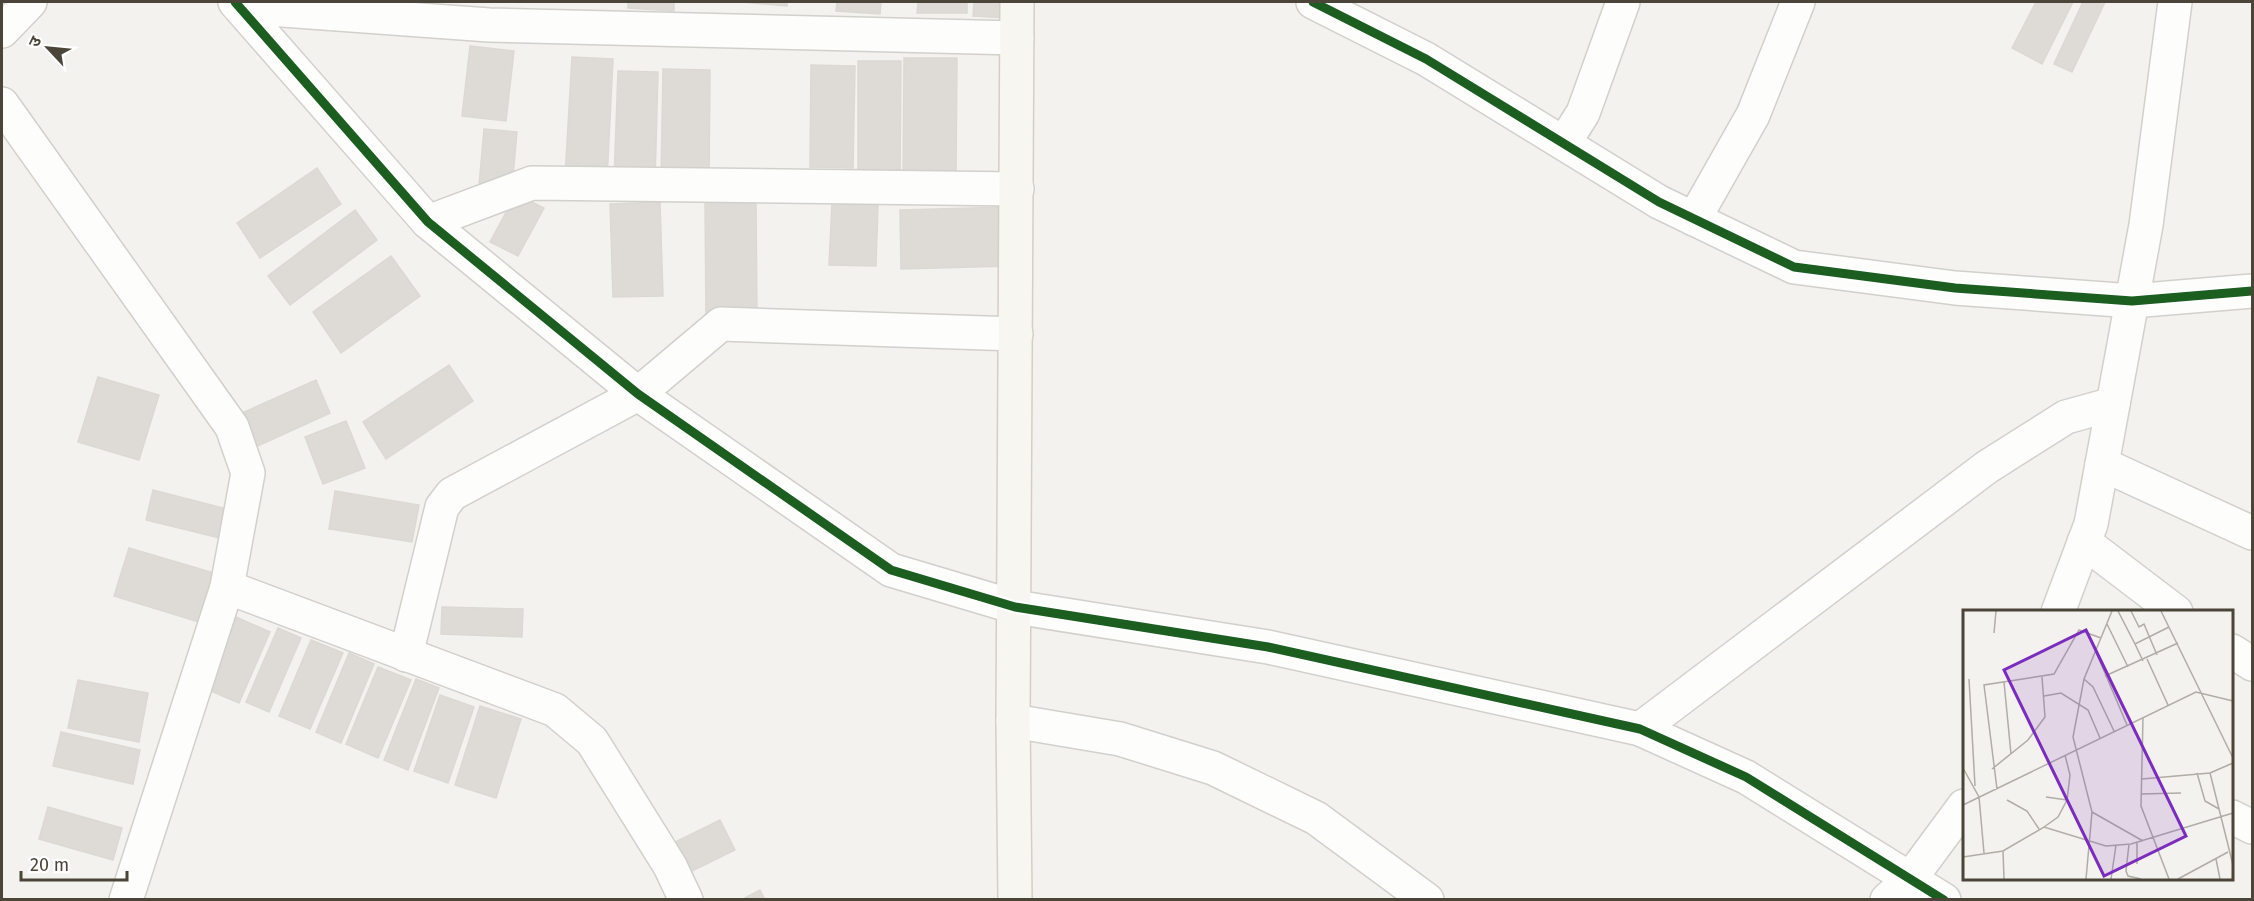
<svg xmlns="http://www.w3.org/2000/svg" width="2254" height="901" font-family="'Fira Sans','Noto Sans Devanagari',sans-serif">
<rect width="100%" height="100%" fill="#f4f2ee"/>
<g fill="#dedbd6" stroke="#dcd9d4" stroke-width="1.5">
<path d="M628 2H674V11L628 8Z"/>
<path d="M741 2H787V6Z"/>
<path d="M837 2H881L880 14 836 11Z"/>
<path d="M918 2H967V13H917Z"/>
<path d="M974 2H1008L1007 18 973 16Z"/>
<path d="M2036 2H2073L2042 64 2012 48Z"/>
<path d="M2083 2H2105L2072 72 2054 64Z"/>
<path d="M470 46 514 51 506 121 462 116Z"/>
<path d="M572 57 613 59 607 180 565 177Z"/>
<path d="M904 58H957L956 179H903Z"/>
<path d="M858 61H901L900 184H858Z"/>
<path d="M811 65 855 66 853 168 810 167Z"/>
<path d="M663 69 710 70 709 179 661 178Z"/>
<path d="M618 71 658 72 655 182 614 181Z"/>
<path d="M484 129 517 132 512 187 479 185Z"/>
<path d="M317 168 341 204 260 258 237 223Z"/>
<path d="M516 194 544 208 518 256 490 242Z"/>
<path d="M756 199 757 322 706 323 705 200Z"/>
<path d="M660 202 663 296 613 297 610 204Z"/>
<path d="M832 203 878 205 876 266 829 265Z"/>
<path d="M1009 207 1011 266 901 269 900 210Z"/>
<path d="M355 210 377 240 290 305 268 276Z"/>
<path d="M391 256 420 296 341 353 313 312Z"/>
<path d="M449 365 473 401 386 459 363 422Z"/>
<path d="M98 377 159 395 139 460 78 442Z"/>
<path d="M316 380 330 413 247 451 233 417Z"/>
<path d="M346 421 365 468 323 484 305 437Z"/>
<path d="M153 490 227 509 220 538 146 520Z"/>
<path d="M335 491 419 505 412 542 329 529Z"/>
<path d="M129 548 214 573 199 622 114 596Z"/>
<path d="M442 607 523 609 522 637 441 634Z"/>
<path d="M236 617 270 632 239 703 204 688Z"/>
<path d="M278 628 301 638 269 712 246 702Z"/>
<path d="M311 640 343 653 310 729 279 716Z"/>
<path d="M349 653 374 664 341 743 316 732Z"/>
<path d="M378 667 411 680 378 758 346 744Z"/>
<path d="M416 679 439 688 408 770 384 760Z"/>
<path d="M78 680 148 693 139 742 68 728Z"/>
<path d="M440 695 474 707 448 783 414 771Z"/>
<path d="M480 706 521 719 496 798 455 785Z"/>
<path d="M61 732 140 750 133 784 53 766Z"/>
<path d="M48 807 122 828 113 860 39 839Z"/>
<path d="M720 820 735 850 684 875 669 845Z"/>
<path d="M760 890 765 900H741Z"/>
</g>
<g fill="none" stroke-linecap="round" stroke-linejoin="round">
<g stroke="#d2d0cb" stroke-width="36">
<g id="street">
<path d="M235 2 428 222 638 394 891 570 1015 607 1268 647 1640 729 1746 777 1944 900"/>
<path d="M1313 2 1426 59 1659 202 1794 267 1955 288 2132 301 2252 291"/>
<path d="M240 7 489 25 1017 38"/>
<path d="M2 31 30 2"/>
<path d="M2 104 232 427 248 473 227 587 126 900"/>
<path d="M1564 143 1583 113 1623 2"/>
<path d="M1694 219 1753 115 1798 2"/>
<path d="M428 222 532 183 1017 189"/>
<path d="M2102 464 2252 533"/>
<path d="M2084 542 2176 612"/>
<path d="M227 587 555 710 592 741 670 866 686 900"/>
<path d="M2058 612 2091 524 2146 225 2175 2"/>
<path d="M2232 651 2252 664"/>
<path d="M406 655 442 507 452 494 638 394 721 324 1016 334"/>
<path d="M1013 721 1120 739 1213 768 1316 818 1427 900"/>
<path d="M1640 729 1987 467 2066 417 2113 404"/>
<path d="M2232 817 2252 827"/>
<path d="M1887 900 1910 879 1964 806"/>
</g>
</g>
<g stroke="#d3cfc5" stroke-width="36">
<path id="secondary" d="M1015 900 1013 721 1017 2"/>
</g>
<use href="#street" stroke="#fdfdfc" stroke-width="33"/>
<use href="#secondary" stroke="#f7f6f1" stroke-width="33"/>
<g stroke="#fff" stroke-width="13">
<g id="cycleway">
<path d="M235 2 428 222 638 394 891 570 1015 607 1268 647 1640 729 1746 777 1944 900"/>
<path d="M1313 2 1426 59 1659 202 1794 267 1955 288 2132 301 2252 291"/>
</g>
</g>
<use href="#cycleway" stroke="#1b5e20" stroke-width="9"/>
</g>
<g transform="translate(1963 610)">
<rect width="270" height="270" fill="#f4f2ee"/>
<path fill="none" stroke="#b0aca6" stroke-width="1.5" d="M155 1 172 34 206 17M168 1 176 17 181 14 194 45M198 1 270 148M144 14 165 57M31 23 33 1M172 34 180 51M133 42 164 115M184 49 205 95M142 66 215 33M6 69 12 176M121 69 130 77 151 121M41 72 48 144M81 86 98 83 125 100 137 128M180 107 178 196 206 269M270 153 247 163 270 255M0 158 16 187 21 243M29 159 65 130 82 107 79 67M234 163 242 191 256 199M179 169 247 163M34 179 21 75 91 64 116 20 138 28M178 184 218 183M83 187 104 190M44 190 64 201 76 219M0 195 233 82 270 91M129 202 180 231M81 217 95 207 104 190 107 165 102 145M174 232V254M166 234 163 261 165 266 178 269M40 241 41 269M0 247 40 241 81 217 143 236 168 234 270 203M253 249 257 269M123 269 129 202 110 127 121 69 149 1M148 269 153 235M215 269 265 242"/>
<path fill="#7b2cbf" fill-opacity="0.15" stroke="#7b2cbf" stroke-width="3" d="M123 20 223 226 141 266 41 60Z"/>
<rect width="270" height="270" fill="none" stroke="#4b4439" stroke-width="3"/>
</g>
<rect width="2254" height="901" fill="none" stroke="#4b4439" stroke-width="6"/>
<g transform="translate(48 48) rotate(296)" stroke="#ffffff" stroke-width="4.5" paint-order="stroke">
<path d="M0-4.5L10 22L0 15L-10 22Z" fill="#4b4439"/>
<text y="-9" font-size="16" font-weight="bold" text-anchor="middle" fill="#4b4439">उ</text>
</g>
<path d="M21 871v9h106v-9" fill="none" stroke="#4b4439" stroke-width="3"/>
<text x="30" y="871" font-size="18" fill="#4b4439" stroke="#ffffff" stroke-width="4.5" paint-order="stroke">20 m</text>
</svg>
